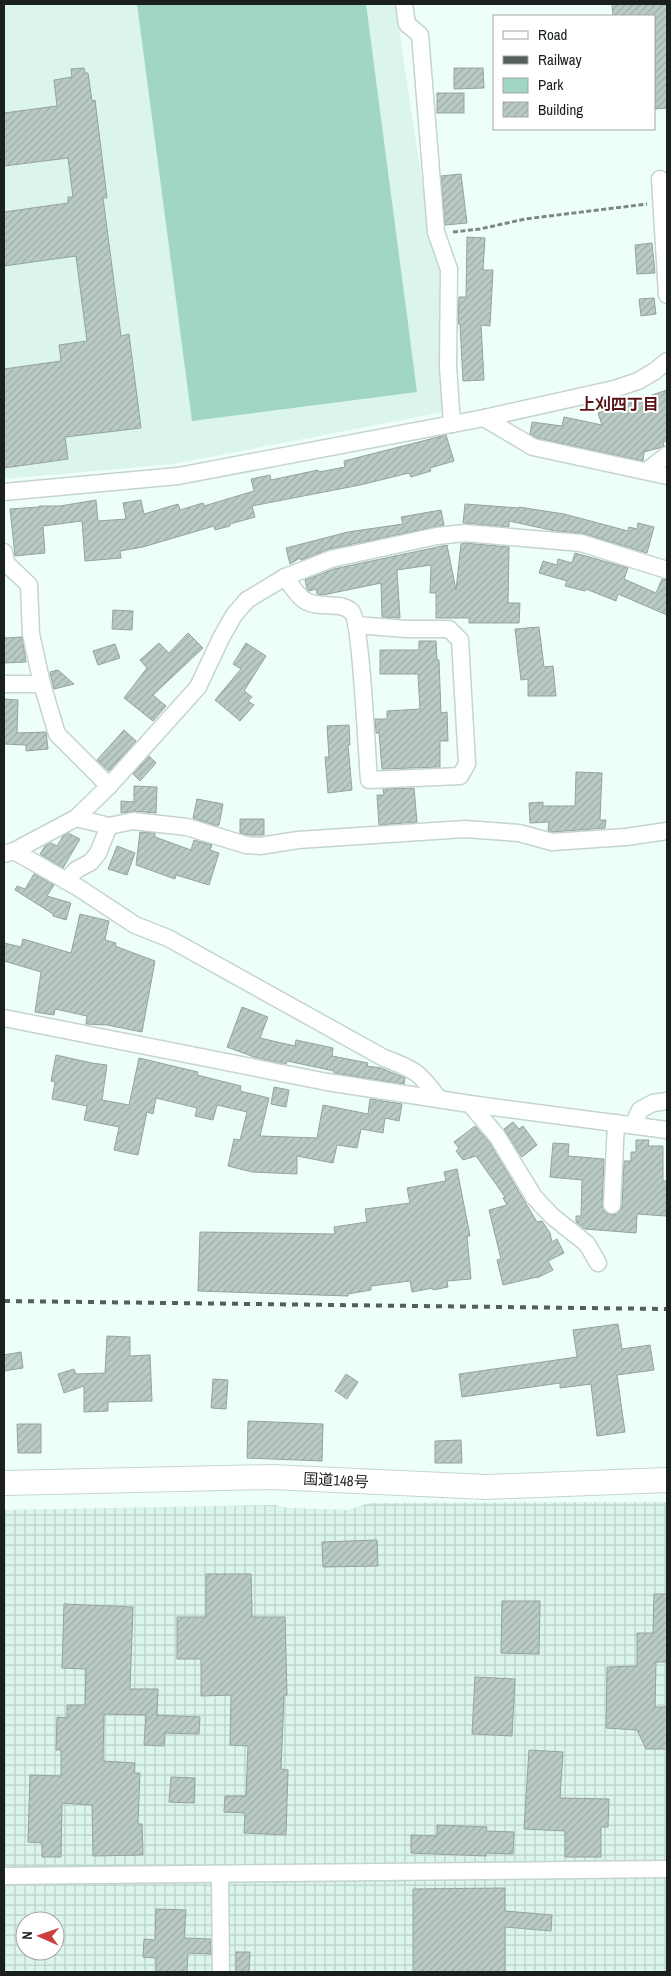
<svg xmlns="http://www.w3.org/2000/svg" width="671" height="1976" font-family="'Archivo Narrow','Noto Sans JP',sans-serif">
<defs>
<pattern id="industrial-grid" width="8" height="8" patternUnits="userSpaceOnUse" patternTransform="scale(1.25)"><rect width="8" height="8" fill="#dbf4ec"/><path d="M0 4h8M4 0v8" fill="none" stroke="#bbd1ca"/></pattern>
<pattern id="building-hatch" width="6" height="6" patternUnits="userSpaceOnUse" patternTransform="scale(1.25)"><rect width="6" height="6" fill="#bacac5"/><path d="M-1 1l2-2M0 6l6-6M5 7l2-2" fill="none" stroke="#9fada9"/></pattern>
</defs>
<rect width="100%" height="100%" fill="#eefff9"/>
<path fill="#dbf4ec" d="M4 4H395L430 234 445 268 443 412 174 464 4 479Z"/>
<path fill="url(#industrial-grid)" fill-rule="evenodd" d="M667 1502V1972H4V1510L275 1505 289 1508 348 1510 369 1503ZM25 1921H55V1951H25Z"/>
<path fill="#a1d5c6" d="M137 4H366L417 392 192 421Z"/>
<g fill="url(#building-hatch)" stroke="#94a39e">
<path d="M612 4H667V108L655 109V16H613Z"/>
<path d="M84 68 85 73H88L92 101 95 100 107 198H103L121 336 129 334 141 428 65 437 68 459 4 468V369L61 361 59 345 87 341 76 256 4 266V212L68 203V197H73L68 158 4 166V113L57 106 54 80 72 77 71 69Z"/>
<path d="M454 68H483L484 88 454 89Z"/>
<rect x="437" y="93" width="27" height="20"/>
<path d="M461 174 467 223 445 225 441 176Z"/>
<path d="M467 237 485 238 483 270H493L490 326 481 325 484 380 463 381 460 324H458L459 297H466Z"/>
<path d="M652 243 655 273 637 274 635 245Z"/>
<path d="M654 298 656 314 641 316 639 299Z"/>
<path d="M667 390V441L663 442 664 446 659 448 644 452 643 461 537 438 530 434 532 422 562 426 564 417 602 425 598 413Z"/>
<path d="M446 435 454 461 430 468 431 471 411 477 409 473 360 485 252 506 255 517 230 524V526L215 530 214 526 143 547 120 551 121 558 85 561 82 521 43 526 45 553 15 556 10 509 39 507V506H60L96 500 98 521 126 519 123 503 141 500 144 514 178 504 180 510 203 503 204 506 254 491 251 479 270 475 271 480 318 470 319 472 345 467 344 461Z"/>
<path d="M465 504 519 508V507L564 514 628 531 629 527 637 529 638 523 654 527 647 553 582 533 555 531 509 521V527L463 523Z"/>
<path d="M441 510 444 525 329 549 301 560 300 558 290 564 286 548 348 532 403 524 401 517Z"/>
<path d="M465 543 509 547 508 603H520L519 623H469V618H436V593H430L431 565 397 570 400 618 382 617 381 583 323 595 317 594 316 589 309 591 307 589 305 580 334 569 447 545 456 590 461 544Z"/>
<path d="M575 553 628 568 624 579 656 593 662 579 667 580V615L618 594 616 601 586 589 585 591 565 586 567 581 539 573 543 561 557 565 558 559 572 563Z"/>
<path d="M113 610 133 611 132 630 112 629Z"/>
<path d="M539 627 544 667 553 666 556 696H528V679L521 680 515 629Z"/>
<path d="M188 633 203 648 153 695 166 706 153 721 124 698 147 668 140 660 159 643 169 653Z"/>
<path d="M22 637 26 662 4 663V638Z"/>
<path d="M419 641H436L437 660H439L441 713 447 712 448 741H440V767L382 769 379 733H376L375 719H387V711L420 709 418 674H380V650H419Z"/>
<path d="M246 643 266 656 244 691 252 697 248 701 254 705 240 721 215 700 241 669 233 664Z"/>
<path d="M115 644 120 658 98 665 93 651Z"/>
<path d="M58 670 74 684 54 689 50 672Z"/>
<path d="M4 699 18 700 17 733 46 732 48 749 26 751V745L4 744Z"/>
<path d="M349 725 350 745H348L352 790 328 793 325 757H329L327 726Z"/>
<path d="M124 730 136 741 109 771 97 760Z"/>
<path d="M149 756 156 763 140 781 133 774Z"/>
<path d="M576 772 602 773 600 820H606L605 828 553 832 548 831 549 822 530 823 529 803 543 802V806H575Z"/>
<path d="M134 786 157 787 156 813 134 811 121 813V801L134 802Z"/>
<path d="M414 788 417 822 379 825 377 795H384L383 789Z"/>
<path d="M197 799 223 804 219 825 217 826 193 818Z"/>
<path d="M240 819H264V835H248L240 833Z"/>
<path d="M140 832 155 833V837L191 850 194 840 212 845 210 850 219 853 209 885 176 875 175 879 136 865Z"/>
<path d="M68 833 80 839 63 868 40 854 45 846 51 843 57 846 63 836Z"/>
<path d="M117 846 135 853 127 875 108 869Z"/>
<path d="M34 874 54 885 47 896 71 903 66 920 53 916V914L15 890 17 886 25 889Z"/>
<path d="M80 914 109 921 105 940 116 943 115 946 155 961 142 1032 107 1025 86 1024 87 1016 55 1009 54 1015 35 1012 41 972 4 961V943L21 947 23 939 71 953Z"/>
<path d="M242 1007 268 1017 260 1038 295 1046 296 1040 333 1048 332 1056 368 1063 367 1066 381 1068 405 1078 404 1084 334 1073V1071L287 1061 286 1064 254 1057 227 1047Z"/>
<path d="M56 1055 92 1063 107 1065 102 1100 129 1105 139 1058 198 1072 197 1075 241 1086 240 1091 269 1098 260 1136 317 1138 323 1105 368 1114 370 1099 402 1104 399 1121 385 1118 383 1133 361 1129 357 1148 337 1145 333 1163 297 1156V1174L252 1172 228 1166 234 1139 240 1140 247 1112 217 1105 213 1120 195 1116 197 1108 156 1098 153 1114 147 1112 138 1155 114 1150 119 1127 84 1120 87 1106 52 1099 55 1082 51 1081Z"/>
<path d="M274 1087 289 1090 286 1107 271 1104Z"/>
<path d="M513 1122 519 1129 523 1126 537 1145 522 1157 504 1129Z"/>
<path d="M475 1126 489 1142 537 1222 542 1221 550 1233 552 1242 557 1239 564 1253 548 1261 553 1270 537 1278V1277L503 1285 497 1260 501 1259 489 1210 507 1205 503 1198 505 1197 476 1156 463 1160 456 1151 459 1148 454 1142Z"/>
<path d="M636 1140H649L648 1146H663V1181H667L666 1216 637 1214 636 1233 585 1229 576 1222V1216H581L582 1180 550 1177 553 1143 569 1144 568 1156 604 1159 602 1205 606 1213 612 1215 617 1214 622 1206 624 1161H631V1152H636Z"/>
<path d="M457 1169 470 1236H467L471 1279 447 1281 448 1287 433 1290V1288L412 1292 410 1281 371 1286V1290L348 1294V1296L198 1291 200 1232 335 1234 334 1227 367 1222 365 1209 410 1203 407 1188 446 1181 444 1172Z"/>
<path d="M618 1324 622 1349 650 1345 654 1370 617 1375 625 1432 597 1436 591 1384 560 1388V1383L462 1397 459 1374 577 1357 573 1330Z"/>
<path d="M107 1336 130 1337V1356L150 1355 152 1401 108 1402V1411L84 1412V1386L64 1393 58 1374 74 1369 76 1374 105 1373Z"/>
<path d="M21 1352 23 1368 4 1371V1355Z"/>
<path d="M346 1374 358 1382 347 1399 335 1391Z"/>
<path d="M213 1379 228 1380 226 1409 211 1408Z"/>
<path d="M248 1421 323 1424 322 1461 247 1458Z"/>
<path d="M17 1424H41V1453H18Z"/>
<path d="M461 1440 462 1463H435V1441Z"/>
<path d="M377 1540 378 1566 323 1567 322 1542Z"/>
<path d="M206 1574H251L252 1617H285L287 1695H284L281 1769 288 1770 286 1835 244 1833 245 1813 224 1812 225 1796H246L248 1746 230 1745 231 1695 201 1696V1659H177V1617H206Z"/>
<path d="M654 1594H667V1662H656L655 1707H667V1749H646L637 1730 606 1728 607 1667 637 1666V1633H653Z"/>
<path d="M502 1601H540L539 1654 501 1653Z"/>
<path d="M64 1604 133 1607 130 1689H158L157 1715H156L200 1717 199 1734 165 1733 164 1746 144 1745 146 1715 104 1714 103 1761 135 1763 134 1773H140L138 1824H142L143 1855 93 1856 92 1805 62 1803 61 1857H42V1843L28 1842 30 1775 61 1776V1750H56L57 1717 67 1718V1705H85L86 1669 62 1668Z"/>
<path d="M475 1677 515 1679 512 1736 472 1734Z"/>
<path d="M529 1750 563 1752 560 1798 609 1799 608 1827H601V1857H565V1831L524 1829Z"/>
<path d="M171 1777 195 1778 194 1803 169 1802Z"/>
<path d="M437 1825 487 1827 486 1831 514 1832 513 1854 486 1853V1856L411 1853V1835L437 1836Z"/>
<path d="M505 1888V1911L552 1915 551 1931 505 1927V1972H413V1889Z"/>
<path d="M156 1909 186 1910 184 1938 211 1939V1954L188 1953 187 1972H156V1958L143 1957 144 1939 155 1940Z"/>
<path d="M236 1952H250L249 1972H236Z"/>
</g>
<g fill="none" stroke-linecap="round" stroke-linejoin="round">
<g stroke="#c5d4cf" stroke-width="19">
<g id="minor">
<path d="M404 4 407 24 420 35 436 232 449 269 448 366 452 424"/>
<path d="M660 179 667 295"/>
<path d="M484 418 533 447 667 476"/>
<path d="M647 471 667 455"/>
<path d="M4 492 178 476 484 418 614 389 638 381 655 371 667 361"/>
<path d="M4 552 6 563 29 585 31 634 42 684 57 734 109 786"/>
<path d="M285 577C290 584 297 595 304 600 319 610 340 600 352 612 361 622 367 757 369 780L460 776 467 764 460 640 449 629H406L356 625"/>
<path d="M4 684H42"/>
<path d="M76 818 109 826"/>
<path d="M14 851 79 888 135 925 168 938 384 1058C416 1070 419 1072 439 1099"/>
<path d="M4 854 14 851 76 818 109 786 198 687 221 638 234 615 247 600 285 577 331 559 437 536 465 533 581 543 667 570"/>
<path d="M66 881 76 870 91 862 98 853 109 826 133 821 187 827 246 845 260 846 298 840 465 829 519 833 552 842 626 837 667 831"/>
<path d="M4 1018 327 1082 470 1104 667 1130"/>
<path d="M470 1104 497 1136 534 1197 552 1216 587 1244 598 1263"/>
<path d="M633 1125 640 1110 653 1103 667 1101"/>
<path d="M612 1205 616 1123"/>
<path d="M220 1874 221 1972"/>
<path d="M4 1876 667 1869"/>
</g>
</g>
<g stroke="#c5d4cf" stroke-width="26">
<path id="highway" d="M4 1483 271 1477 486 1487 667 1480"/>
</g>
<path stroke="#7d8884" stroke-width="3" stroke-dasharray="5 2.5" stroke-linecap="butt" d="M453 232 480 229 525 219 647 204"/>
<use href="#minor" stroke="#fff" stroke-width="16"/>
<use href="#highway" stroke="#fff" stroke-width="24"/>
<path stroke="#555e5b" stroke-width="4" stroke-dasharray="6 6" stroke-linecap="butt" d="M4 1301 667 1309"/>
</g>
<g text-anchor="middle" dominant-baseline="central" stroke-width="4" stroke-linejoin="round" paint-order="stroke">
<g font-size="15" fill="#1a201e" stroke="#fff">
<text transform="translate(336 1480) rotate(3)">国道148号</text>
</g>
<g font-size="16" font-weight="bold" fill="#5a1516" stroke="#fff">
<text x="619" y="404">上刈四丁目</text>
</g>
</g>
<rect width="671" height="1976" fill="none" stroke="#1a201e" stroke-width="10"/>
<rect x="493" y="15" width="162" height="115" fill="#ffffff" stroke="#a3a6a5"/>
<rect x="503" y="31" width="25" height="8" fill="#ffffff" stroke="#a3a6a5"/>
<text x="538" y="40" font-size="15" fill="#1a201e">Road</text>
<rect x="503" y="56" width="25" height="8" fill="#555e5b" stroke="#a3a6a5"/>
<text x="538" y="65" font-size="15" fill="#1a201e">Railway</text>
<rect x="503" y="78" width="25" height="15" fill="#a1d5c6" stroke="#a3a6a5"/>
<text x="538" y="90" font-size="15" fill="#1a201e">Park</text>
<rect x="503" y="102" width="25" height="15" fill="url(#building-hatch)" stroke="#a3a6a5"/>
<text x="538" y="115" font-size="15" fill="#1a201e">Building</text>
<g transform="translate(40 1936) rotate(272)"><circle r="24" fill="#ffffff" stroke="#a3a6a5"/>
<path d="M0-4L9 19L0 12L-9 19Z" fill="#cd3e3f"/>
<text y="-8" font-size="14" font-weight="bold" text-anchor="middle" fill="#1a201e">N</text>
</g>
</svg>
